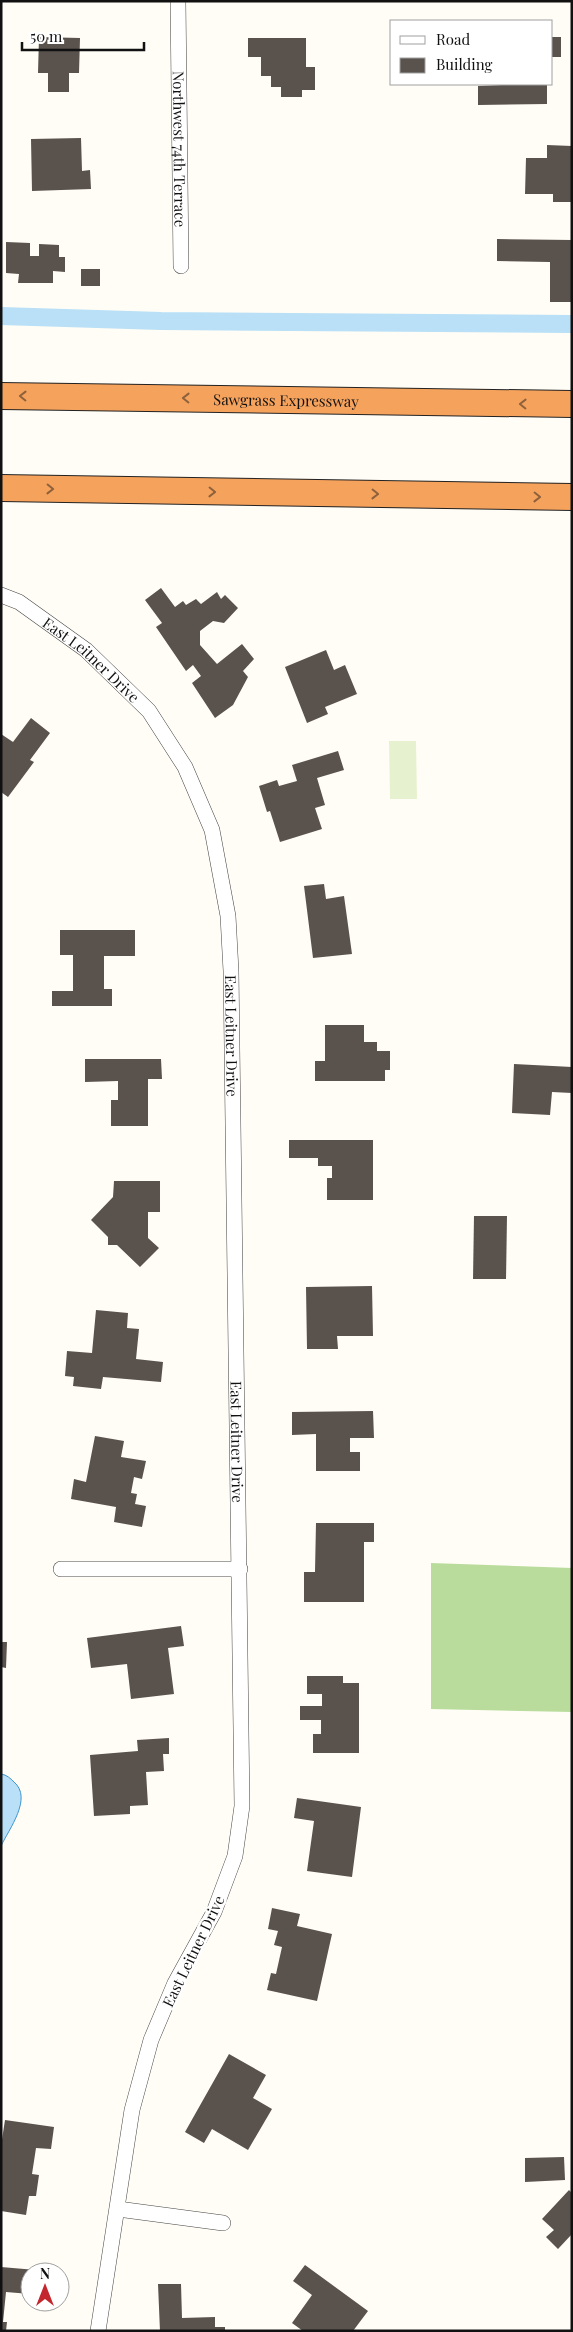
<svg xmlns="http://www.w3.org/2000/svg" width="573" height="2332" font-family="'Playfair Display',serif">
<rect width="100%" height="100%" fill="#fffdf5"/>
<path fill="#b9dc9c" d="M431 1563 572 1568V1712L431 1709Z"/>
<path fill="#e6f2cf" d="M389 741H416L417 799H390Z"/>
<path fill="#b9e0f7" stroke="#3f96cf" d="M1 1774C7 1775 10 1778 14 1782 33 1798 9 1829 1 1846Z"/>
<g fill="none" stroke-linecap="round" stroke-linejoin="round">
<path stroke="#b9e0f7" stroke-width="18" d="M1 316 161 321 572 324"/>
</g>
<g fill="#5a524d">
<path d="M39 37 80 38 79 73H69V92H48V73H38Z"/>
<rect x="552" y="37" width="9" height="20"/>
<path d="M248 38H306V67H315V90H302V97H281V87H271V76H261V57H248Z"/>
<path d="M502 84H547V104L478 105V86L502 85Z"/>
<path d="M81 138 82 171 90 170 91 189 32 191 31 139Z"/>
<path d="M547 145 572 146V202H553V194H525L526 158H547Z"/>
<path d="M497 239 572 240V302H550V262L497 261Z"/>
<path d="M6 242 30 243V256H39V244L59 245V257H65V272L53 271V283H18L19 274 6 273Z"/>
<rect x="81" y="269" width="19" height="17"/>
<path d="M161 588 175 607 183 601 186 605 196 599 201 604 217 592 221 599 225 595 238 608 224 623 213 621 200 631V645L217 664 242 644 254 659 243 671 248 677 233 705 215 718 192 683 201 676 193 665 186 671 156 627 162 623 145 600Z"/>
<path d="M326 650 334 670 345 665 357 694 325 707 328 714 307 723 285 667Z"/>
<path d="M31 718 50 733 30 760 34 762 8 797 1 792V734L13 742Z"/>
<path d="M338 751 344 770 317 778 325 805 315 808 322 829 280 842 270 811 267 812 259 786 277 780 279 786 297 781 292 765Z"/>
<path d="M324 884 326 899 344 896 352 954 313 958 304 886Z"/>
<path d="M60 930H135V956H104V989H112V1006H52V991H73V955H60Z"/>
<path d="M325 1025H364V1042H377V1051H390V1070H385V1081H315V1061H325Z"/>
<path d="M85 1059H161L162 1079H148V1126H111V1100H118V1081L85 1082Z"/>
<path d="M514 1064 572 1067V1093L552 1092 550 1115 512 1113Z"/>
<path d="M289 1140H373V1200H327V1178H332V1166H318V1158H289Z"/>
<path d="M114 1181H160V1212H148V1238L159 1248 140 1267 117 1245H108V1237L91 1220 113 1197Z"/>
<path d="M474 1216H507L506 1279H473Z"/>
<path d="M372 1286 373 1336H337L338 1349H307L306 1287Z"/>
<path d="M96 1310 128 1313 127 1328 139 1329 136 1359 163 1362 161 1382 103 1377 101 1389 73 1386 74 1377 65 1376 67 1351 92 1353Z"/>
<path d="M373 1411 374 1438H350V1452H360V1471H316V1434L292 1435V1412Z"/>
<path d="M95 1436 124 1441 121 1457 146 1461 142 1479 134 1477 131 1493 137 1494 135 1504 146 1506 142 1527 114 1522 116 1507 71 1499 74 1479 86 1482Z"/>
<path d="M316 1523H374V1542H364V1602H304V1572H315Z"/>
<path d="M181 1626 184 1646 168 1648 174 1694 131 1699 127 1664 91 1668 87 1638Z"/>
<path d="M1 1642H7L6 1668 1 1667Z"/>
<path d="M307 1676H343V1683H359V1753H313V1734H321V1720H300V1706H322V1694H307Z"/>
<path d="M169 1738V1754H163L164 1771 146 1772 148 1805 130 1806V1814L94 1816 90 1755 138 1751 137 1740Z"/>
<path d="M297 1798 361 1807 352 1877 307 1871 314 1821 294 1818Z"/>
<path d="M272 1908 300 1914 297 1926 332 1934 317 2001 267 1990 271 1973 276 1974 282 1947 274 1945 278 1931 268 1929Z"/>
<path d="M229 2054 266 2075 253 2098 272 2109 248 2150 212 2129 204 2143 185 2132Z"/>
<path d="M5 2120 54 2127 51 2149 36 2148 32 2174 39 2175 36 2196H29L26 2215 1 2211V2146Z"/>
<path d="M564 2157 565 2180 525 2182V2158Z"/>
<path d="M569 2190 572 2193V2234L558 2249 546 2237 554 2230 542 2219Z"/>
<path d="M305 2265 368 2311 353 2331H303L292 2323 312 2295 293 2281Z"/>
<path d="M1 2267 36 2270 30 2272V2294L6 2292 3 2322H7L6 2331H1Z"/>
<path d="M158 2284H181L182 2318 215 2317V2327H225V2331H160Z"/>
</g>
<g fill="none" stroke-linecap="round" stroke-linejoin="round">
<g stroke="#444" stroke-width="16">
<g id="minor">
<path id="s1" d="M178 1 181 266"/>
<path id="s2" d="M1 595 19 602 86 650 149 711 185 767 212 830 228 916 231 971 242 1806 235 1856 214 1912 175 1983 151 2040 132 2110 98 2331"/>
<path d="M61 1569H240"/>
<path d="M118 2209 223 2223"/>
</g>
</g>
<g stroke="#222" stroke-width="28">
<g id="motorway">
<path id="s3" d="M1 396 572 404"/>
<path d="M1 488 572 497"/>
</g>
</g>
<use href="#minor" stroke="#fff" stroke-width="15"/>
<use href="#motorway" stroke="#f5a25d" stroke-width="26"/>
</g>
<defs><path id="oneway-chevron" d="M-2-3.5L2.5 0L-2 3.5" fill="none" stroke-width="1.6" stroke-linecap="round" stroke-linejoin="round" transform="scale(1.25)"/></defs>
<g stroke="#8e613b">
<use href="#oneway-chevron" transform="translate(23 396) rotate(-179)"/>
<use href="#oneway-chevron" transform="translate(186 398) rotate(-179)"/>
<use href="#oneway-chevron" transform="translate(523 404) rotate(-179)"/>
<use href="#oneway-chevron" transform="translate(50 489) rotate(1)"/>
<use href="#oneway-chevron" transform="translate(212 492) rotate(1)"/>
<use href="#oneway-chevron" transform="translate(375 494) rotate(1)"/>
<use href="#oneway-chevron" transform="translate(537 497) rotate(1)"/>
</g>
<g text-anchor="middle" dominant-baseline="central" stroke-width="5" stroke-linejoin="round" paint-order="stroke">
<g font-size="15" fill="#111" stroke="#fff">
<text stroke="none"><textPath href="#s1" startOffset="148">Northwest 74th Terrace</textPath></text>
<text stroke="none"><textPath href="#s3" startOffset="285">Sawgrass Expressway</textPath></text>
<text stroke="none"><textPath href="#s2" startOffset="112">East Leitner Drive</textPath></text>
<text stroke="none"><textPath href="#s2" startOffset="532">East Leitner Drive</textPath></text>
<text stroke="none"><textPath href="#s2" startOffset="938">East Leitner Drive</textPath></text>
<text transform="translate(193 1951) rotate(-64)">East Leitner Drive</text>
</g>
</g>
<rect width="573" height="2332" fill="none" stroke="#111111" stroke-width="5"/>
<rect x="390" y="20" width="162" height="65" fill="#ffffff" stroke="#a0a0a0"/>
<rect x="400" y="36" width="25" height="8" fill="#ffffff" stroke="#a0a0a0"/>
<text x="436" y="45" font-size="15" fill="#111111">Road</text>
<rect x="400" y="58" width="25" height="15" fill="#5a524d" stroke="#a0a0a0"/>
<text x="436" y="70" font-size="15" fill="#111111">Building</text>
<g transform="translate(45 2287)"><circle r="24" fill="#ffffff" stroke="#a0a0a0"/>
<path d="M0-4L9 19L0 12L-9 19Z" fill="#c4262e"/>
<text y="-8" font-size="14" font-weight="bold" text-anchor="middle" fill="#111111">N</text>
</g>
<path d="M22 42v8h122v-8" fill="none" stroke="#111111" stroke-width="2.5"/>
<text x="30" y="42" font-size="15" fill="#111111" stroke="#ffffff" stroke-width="4" paint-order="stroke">50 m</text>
</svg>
